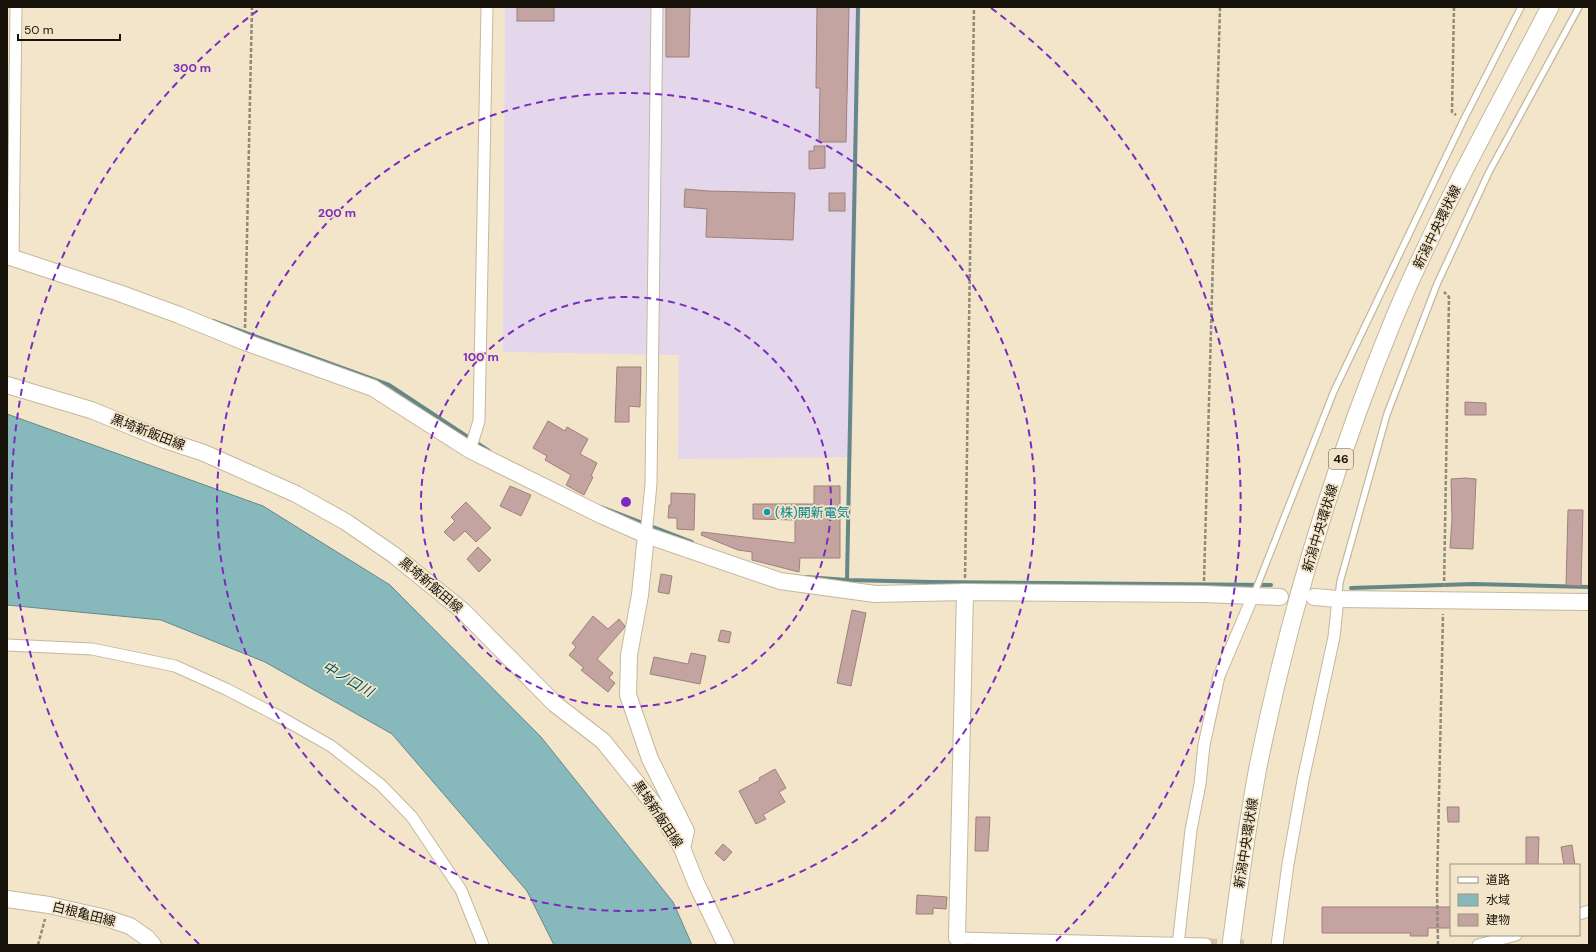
<svg xmlns="http://www.w3.org/2000/svg" width="1596" height="952" font-family="'DM Sans','Noto Sans JP',sans-serif">
<rect width="100%" height="100%" fill="#f2e5ca"/>
<path fill="#e4d7eb" d="M505 7H861L852 457 678 459 679 355 503 352Z"/>
<path fill="#87b9bc" stroke="#668787" d="M7 414 263 506 390 585 541 737 673 902 692 945H554L527 891 392 734 265 662 161 620 7 605Z"/>
<g fill="none" stroke-linecap="round" stroke-linejoin="round">
<g stroke="#668787" stroke-width="4">
<path d="M213 321 389 385 489 451"/>
<path d="M601 507 692 542"/>
<path d="M806 577 847 580 931 582 1271 585"/>
<path d="M847 580 858 7"/>
<path d="M1351 588 1473 584 1589 587"/>
</g>
</g>
<g fill="#c4a4a0" stroke="#9e807c">
<rect x="517" y="7" width="37" height="14"/>
<path d="M666 7H690L689 57H666Z"/>
<path d="M817 7H849L846 142H819L820 88H816Z"/>
<path d="M814 146H825V168L809 169V151H814Z"/>
<path d="M685 189 708 191 795 193 793 240 706 237 707 209 684 207Z"/>
<rect x="829" y="193" width="16" height="18"/>
<path d="M617 367H641L640 407 629 406V422H615Z"/>
<path d="M1465 402 1486 403V415H1465Z"/>
<path d="M548 421 565 431 567 427 588 439 580 454 597 463 591 476 593 477 584 495 566 485 571 475 545 460 547 456 533 448Z"/>
<path d="M1465 478 1476 479 1473 549 1450 548 1452 519 1451 479Z"/>
<path d="M510 486 531 495 521 516 500 506Z"/>
<path d="M814 486H840V558H800L799 572 752 560V552L738 550 701 535 702 532 795 543V520L753 519V504H814Z"/>
<path d="M671 493 695 494 694 530 677 529V518H668L669 505H671Z"/>
<path d="M466 502 491 528 476 542 465 531 454 541 444 532 455 521 451 517Z"/>
<path d="M1568 510H1583L1581 586 1566 585Z"/>
<path d="M478 547 491 560 479 572 467 559Z"/>
<path d="M661 574 672 576 669 594 658 592Z"/>
<path d="M852 610 866 613 851 686 837 683Z"/>
<path d="M593 616 608 629 619 619 625 626 624 628 597 659 613 673 609 678 615 683 608 692 581 670 584 668 569 655 576 647 572 643Z"/>
<path d="M721 630 731 632 729 643 718 641Z"/>
<path d="M691 653 706 656 700 684 650 674 654 657 688 664Z"/>
<path d="M775 769 786 788 779 792 785 802 763 815 766 819 756 824 739 791 760 780 759 778Z"/>
<path d="M1447 807H1459V822H1448Z"/>
<path d="M976 817H990L988 851H975Z"/>
<path d="M1526 837H1539L1538 865H1526Z"/>
<path d="M723 844 732 852 724 861 715 853Z"/>
<path d="M1572 845 1575 865H1564L1561 847Z"/>
<path d="M917 895 947 897 946 909 933 908V914H916Z"/>
<path d="M1322 907H1451V928H1428V936H1410L1411 933H1322Z"/>
</g>
<g fill="none" stroke-linecap="round" stroke-linejoin="round">
<path stroke="#d1c6ad" stroke-width="11" stroke-dasharray="11 5.5" stroke-linecap="butt" d="M1206 944 1244 945"/>
<g stroke="#c4b89e" stroke-width="8">
<g id="lane">
<path d="M1254 594 1334 391 1463 121 1521 7"/>
<path d="M1338 599 1340 582 1387 414 1437 284 1489 172 1579 7"/>
</g>
</g>
<g stroke="#c4b89e" stroke-width="13">
<g id="street">
<path d="M13 257 16 7"/>
<path d="M470 450 479 421 487 7"/>
<path d="M646 535 651 484 657 7"/>
<path d="M7 645 92 649 175 666 226 689 280 717 331 746 381 785 412 817 461 890 483 945"/>
<path d="M1579 914 1589 911"/>
<path d="M959 944 957 938 1206 944"/>
<path d="M1178 945 1191 830 1200 784 1204 745 1219 676 1253 596"/>
<path d="M1277 945 1288 864 1303 780 1334 637 1338 599"/>
<path d="M1478 945 1516 935"/>
</g>
</g>
<g stroke="#c4b89e" stroke-width="18">
<g id="secondary">
<path d="M7 256 119 293 179 315 245 342 373 388 470 450 603 516 646 535 780 581 875 594 965 592 1204 594 1280 597"/>
<path d="M7 385 91 410 165 440 204 453 296 494 346 522 394 555 463 611 555 704 603 741 656 807 682 848 696 883 726 945"/>
<path d="M646 535 640 595 629 655 628 695 650 759 686 831 682 848"/>
<path d="M1314 597 1338 599 1589 602"/>
<path d="M7 899 49 905 106 918 130 926 147 938 153 945"/>
<path d="M957 938 965 592"/>
</g>
</g>
<g stroke="#c4b89e" stroke-width="19">
<path id="primary" d="M1231 945C1239 885 1247 826 1258 767 1289 613 1335 461 1395 316 1440 210 1497 109 1550 7"/>
</g>
<g stroke="#938976" stroke-width="2.5" stroke-dasharray="4 2" stroke-linecap="butt">
<path d="M1454 7 1452 112 1456 115"/>
<path d="M245 328 252 7"/>
<path d="M965 578 974 7"/>
<path d="M1204 581 1220 7"/>
<path d="M1444 587 1449 297 1444 292"/>
<path d="M38 945 45 919"/>
<path d="M1438 945 1437 889 1443 614"/>
</g>
<use href="#lane" stroke="#fff" stroke-width="5.5"/>
<use href="#street" stroke="#fff" stroke-width="11"/>
<use href="#secondary" stroke="#fff" stroke-width="16"/>
<use href="#primary" stroke="#fff" stroke-width="17"/>
</g>
<g fill="none" stroke="#7b2cbf" stroke-width="2" stroke-dasharray="7 5">
<circle cx="626" cy="502" r="205"/>
<circle cx="626" cy="502" r="409"/>
<path d="M199 944A614 614 0 0 1 261 8M991 8A614 614 0 0 1 1053 944"/>
</g>
<circle fill="#0f9aa8" stroke="#f2e5ca" stroke-width="1.5" cx="767" cy="512" r="4"/>
<g text-anchor="middle" dominant-baseline="central" stroke-width="3.5" stroke-linejoin="round" paint-order="stroke">
<rect fill="#f2e5ca" stroke="#595244" stroke-width="1" x="1329" y="449" width="24" height="20" rx="3"/>
<g font-size="12" font-weight="bold" fill="#18130a">
<text x="1341" y="459">46</text>
</g>
<g font-size="13" fill="#18130a" stroke="#f2e5ca">
<text transform="translate(1437 227) rotate(-64)">新潟中央環状線</text>
<text transform="translate(148 432) rotate(21)">黒埼新飯田線</text>
<text transform="translate(1320 528) rotate(-73)">新潟中央環状線</text>
<text transform="translate(431 585) rotate(40)">黒埼新飯田線</text>
<text transform="translate(658 814) rotate(56)">黒埼新飯田線</text>
<text transform="translate(1246 843) rotate(-81)">新潟中央環状線</text>
<text transform="translate(84 914) rotate(14)">白根亀田線</text>
</g>
<g font-size="13" fill="#0d838f" stroke="#f2e5ca" text-anchor="start">
<text x="775" y="512">(株)開新電気</text>
</g>
<g font-size="14" font-style="italic" fill="#035156" stroke="#f2e5ca">
<text transform="translate(348 679) rotate(30)">中ノ口川</text>
</g>
</g>
<circle cx="626" cy="502" r="6" fill="#7b2cbf" stroke="#f2e5ca" stroke-width="2"/>
<g font-size="12" text-anchor="middle" font-weight="bold" fill="#7b2cbf" stroke="#f2e5ca" stroke-width="3.5" stroke-linejoin="round" paint-order="stroke">
<text x="192" y="72">300 m</text>
<text x="337" y="217">200 m</text>
<text x="481" y="361">100 m</text>
</g>
<rect width="1596" height="952" fill="none" stroke="#18130a" stroke-width="16"/>
<rect x="1450" y="864" width="130" height="72" fill="#f2e5ca" stroke="#9b917d"/>
<rect x="1458" y="877" width="20" height="6" fill="#ffffff" stroke="#9b917d"/>
<text x="1486" y="884" font-size="12" fill="#18130a">道路</text>
<rect x="1458" y="894" width="20" height="12" fill="#87b9bc" stroke="#9b917d"/>
<text x="1486" y="904" font-size="12" fill="#18130a">水域</text>
<rect x="1458" y="914" width="20" height="12" fill="#c4a4a0" stroke="#9b917d"/>
<text x="1486" y="924" font-size="12" fill="#18130a">建物</text>
<path d="M18 34v6h102v-6" fill="none" stroke="#18130a" stroke-width="2"/>
<text x="24" y="34" font-size="12" fill="#18130a" stroke="#f2e5ca" stroke-width="3" paint-order="stroke">50 m</text>
</svg>
